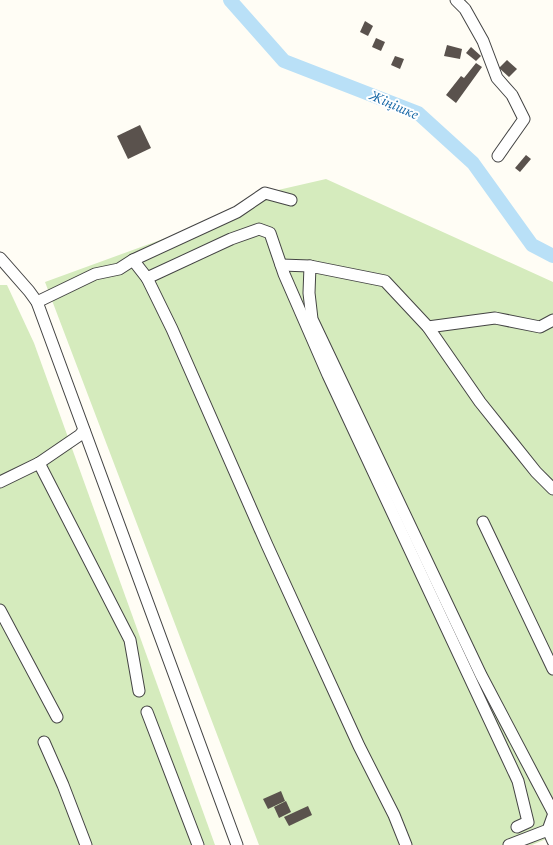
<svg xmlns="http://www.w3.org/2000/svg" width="553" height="845" font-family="Spectral,serif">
<rect width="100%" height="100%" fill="#fffdf5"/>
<g fill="#d5ebbd">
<path d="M326 179 553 282V836L532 845H259L45 282 237 212 265 193Z"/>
<path d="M0 285H7L34 343 215 845H0Z"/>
</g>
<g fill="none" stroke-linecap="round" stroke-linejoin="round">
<path stroke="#b9e0f7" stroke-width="14" d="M230 0 284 61 418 113 473 163 532 245 553 256"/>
</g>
<g fill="#5a524d">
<path d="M365 21 373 26 368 36 360 32Z"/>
<path d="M376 38 385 42 381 51 372 47Z"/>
<path d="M447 45 462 49 460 59 444 56Z"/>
<path d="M471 47 481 56 476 61 466 53Z"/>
<path d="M395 56 404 59 400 69 391 65Z"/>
<path d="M507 60 517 69 509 77 499 68Z"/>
<path d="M476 63 482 67 456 103 446 95 461 76 464 78Z"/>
<path d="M140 125 151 148 128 159 117 136Z"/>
<path d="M526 155 531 159 520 172 515 168Z"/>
<path d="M281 791 285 801 268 809 263 799Z"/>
<path d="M286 801 291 812 279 818 274 807Z"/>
<path d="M308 806 312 815 289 826 284 817Z"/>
</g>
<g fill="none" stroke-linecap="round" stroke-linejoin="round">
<g stroke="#444" stroke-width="13">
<g id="minor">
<path d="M456 0 465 9 483 41 497 78 512 95 524 119 498 156"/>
<path d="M0 258 29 291 37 302 237 845"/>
<path d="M133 260 147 278 231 239 259 229 270 233 284 274 328 375 518 781 528 822 517 827"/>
<path d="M281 265 310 266"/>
<path d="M147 278 172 329 267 545 359 746 394 815 406 845"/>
<path d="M37 302 95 274 119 269 133 260 237 212 265 193 291 200"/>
<path d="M428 327 495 318 540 327 553 320"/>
<path d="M39 463 130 640 139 691"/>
<path d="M0 482 39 463 80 435 84 430"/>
<path d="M553 489 536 472 480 402 428 327 385 281 310 266 309 293 312 319 481 675 553 812"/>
<path d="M483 522 553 669"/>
<path d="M0 610 57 717"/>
<path d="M147 712 198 845"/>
<path d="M44 742 63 785 86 845"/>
<path d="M548 830 553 841"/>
<path d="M509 845 548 830 553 816"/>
</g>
</g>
<use href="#minor" stroke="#fff" stroke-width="11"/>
</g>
<g text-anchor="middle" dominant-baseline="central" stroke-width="4" stroke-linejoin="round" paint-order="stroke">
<g font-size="14" font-style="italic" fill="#1768a6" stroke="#fff">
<text transform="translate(394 105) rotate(24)">Жіңішке</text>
</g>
</g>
</svg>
